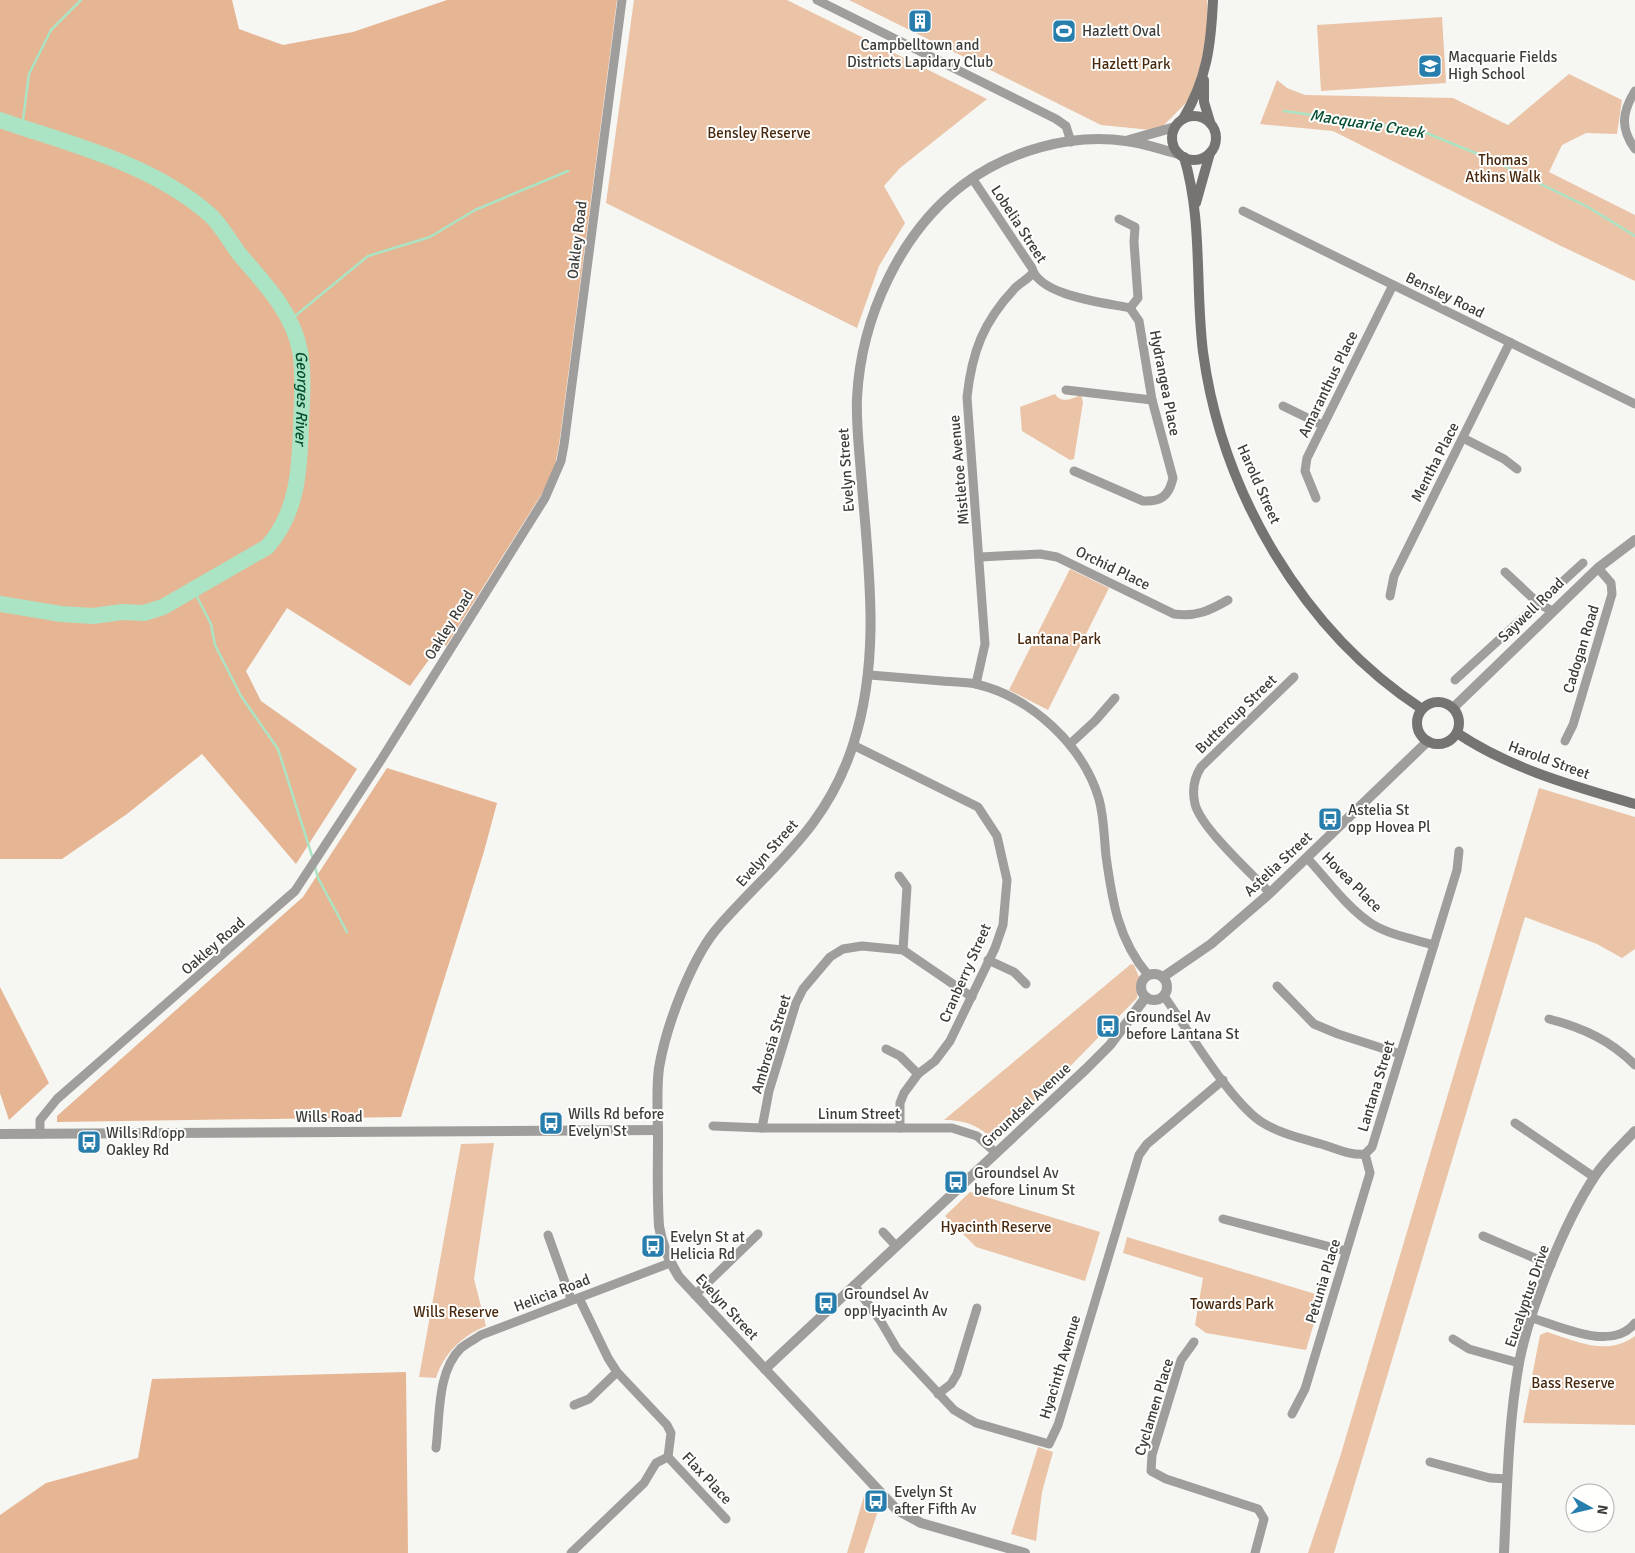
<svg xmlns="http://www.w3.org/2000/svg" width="1635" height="1553" font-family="Signika,sans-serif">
<rect width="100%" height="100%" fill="#f6f6f2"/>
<g fill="#ebc4a8">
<path d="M634 0H787L987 99 900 168 884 186 905 223 879 266 857 328 606 203Z"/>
<path d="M849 0H1207L1208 19 1204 53 1190 99 1163 126 1151 130 1101 125Z"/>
<path d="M1442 17 1446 83 1321 91 1317 25Z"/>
<path d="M1569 74 1622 100 1617 134 1586 133 1562 145 1549 172 1635 215V281L1561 246 1333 131 1260 124 1277 80 1287 88 1305 95 1453 98 1508 125Z"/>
<path d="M1055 394C1062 404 1071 399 1081 395L1083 402 1074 459 1070 460 1022 431 1020 407Z"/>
<path d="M1070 569 1109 588 1048 710 1009 690Z"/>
<path d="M1539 788 1635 817V949L1622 958 1597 944 1525 917 1334 1553H1308L1340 1457Z"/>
<path d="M1131 964 1134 965 1139 977 1137 998 996 1142C979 1126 967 1120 944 1120Z"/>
<path d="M494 1143 474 1279 486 1326C462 1336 444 1353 436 1378L419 1377 461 1144Z"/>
<path d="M970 1192 1100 1232 1085 1281 976 1247 945 1216Z"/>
<path d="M1127 1237 1322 1296 1306 1350 1206 1333 1195 1325 1203 1278 1123 1253Z"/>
<path d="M1547 1332C1576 1341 1607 1357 1635 1336V1425L1523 1423 1540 1335Z"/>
<path d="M1038 1447 1053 1452 1042 1492 1036 1541 1011 1534Z"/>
<path d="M864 1496 878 1511 864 1553H847Z"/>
</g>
<g fill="#e6b593">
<path d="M0 0H232L239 29 283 45 353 32 447 0H617L559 445 554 470 546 487 446 646 441 643 410 686 287 608 246 671 261 701 357 769 296 864 202 754 127 814 62 859H0Z"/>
<path d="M387 768 497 803 483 855 401 1117 57 1122V1116L303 897Z"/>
<path d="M0 987 49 1083 9 1120 0 1093Z"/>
<path d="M406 1372 408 1553H0V1515L46 1483 138 1458 152 1379Z"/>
</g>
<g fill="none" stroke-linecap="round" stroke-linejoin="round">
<g stroke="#abe4c4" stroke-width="2.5">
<path d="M1284 111 1419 130 1485 157 1588 207 1635 236"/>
<path d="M22 127 29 74 51 30 81 0"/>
<path d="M289 321 368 256 430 237 475 210 568 171"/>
<path d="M193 589 211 624 215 645 241 696 278 749 313 859"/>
<path d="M315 867 318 878 347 932"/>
</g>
<path stroke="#abe4c4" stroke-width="16" id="s1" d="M0 120C72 145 150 163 209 214 222 225 230 243 241 256 265 284 293 313 300 351 304 374 302 400 301 423 300 467 298 513 267 547L163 607 144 613 122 612 93 616 61 614 0 604"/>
<g stroke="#9f9e9c" stroke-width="9">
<path d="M817 0 1056 119 1066 126 1071 142"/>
<path d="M1635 91C1622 112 1620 128 1635 149"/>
<path d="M972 178 1032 268C1039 296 1107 303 1130 308"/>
<path d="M1243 211 1635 404"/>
<path d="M1119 219 1135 227 1134 242 1138 298 1130 308"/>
<path d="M1066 390 1152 400"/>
<path d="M1283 406 1322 425"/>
<path d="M1463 438 1504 459 1517 469"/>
<path d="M1074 471 1143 501C1161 502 1169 496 1173 478L1152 400 1139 321 1130 308"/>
<path d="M1316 498 1305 471 1307 458 1393 285"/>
<path d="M980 557 1040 554 1057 557 1174 614C1196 617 1209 611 1228 600"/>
<path d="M1505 572 1538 603 1552 611"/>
<path d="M1390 596 1394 576 1510 342"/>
<path d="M870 675C894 677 918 679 942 681 953 682 965 682 976 684 1031 697 1083 745 1099 799 1104 817 1104 837 1106 856 1112 900 1118 940 1148 975"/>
<path d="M1455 680 1583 563"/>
<path d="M976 684 985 644 967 397C972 352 983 322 1015 288 1020 283 1028 279 1033 273"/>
<path d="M1565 741 1573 725 1612 594 1611 583 1598 568"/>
<path d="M1070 744 1095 721 1115 698"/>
<path d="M853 745 978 807 997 836 1007 880 1003 925 995 948 950 1041 935 1061 918 1074 904 1093 900 1103V1128"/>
<path d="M1307 858C1327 879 1347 908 1372 924 1390 935 1413 939 1434 945"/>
<path d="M899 876 907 887 903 950"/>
<path d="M1270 893C1251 873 1201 828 1195 804 1192 791 1194 778 1201 767L1294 677"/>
<path d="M988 960 1014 972 1026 984"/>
<path d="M1277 986 1314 1024 1338 1034 1400 1054"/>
<path d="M1164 996C1188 1030 1228 1098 1260 1121 1278 1133 1300 1138 1321 1144 1335 1148 1351 1156 1365 1154L1372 1147 1457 870 1459 851"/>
<path d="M1549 1019C1583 1028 1610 1040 1635 1065"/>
<path d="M886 1049 900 1056 918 1074"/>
<path d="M1515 1123 1594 1177"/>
<path d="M713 1126 762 1128H952L977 1136 996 1153"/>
<path d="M762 1128 769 1091 796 1003 803 989 830 957 843 949 862 946 903 950 972 997"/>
<path d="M40 1134V1120L57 1099 295 891 381 760 545 498 561 461 564 445 622 0"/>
<path d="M1223 1219 1346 1251"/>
<path d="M883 1232 896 1246"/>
<path d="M548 1235 571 1299"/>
<path d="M1483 1236 1551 1265"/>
<path d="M854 1285 880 1320 897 1349 954 1410 976 1423 1049 1444 1058 1425 1139 1155 1147 1144 1223 1080"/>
<path d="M695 1295 758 1234"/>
<path d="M579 1298 608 1358 617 1372 667 1425 671 1433 668 1457"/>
<path d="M1532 1318C1562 1327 1612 1352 1635 1323"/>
<path d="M1453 1339 1469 1349 1519 1363"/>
<path d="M1194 1342 1181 1360 1152 1455 1151 1471 1166 1479 1258 1509 1264 1519 1255 1553"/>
<path d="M938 1394 951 1384 957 1374 977 1308"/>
<path d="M574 1405 589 1399 617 1372"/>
<path d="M1292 1414 1305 1389 1370 1173 1365 1154"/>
<path d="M436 1448C440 1416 437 1371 461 1348 467 1343 475 1339 481 1335L670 1263"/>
<path d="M668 1457 726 1519"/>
<path d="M1430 1462 1490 1478 1507 1479"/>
<path d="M571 1553 644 1483 656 1463 668 1457"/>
</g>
<g stroke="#9f9e9c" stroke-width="10">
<path d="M1129 140 1175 127"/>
<path d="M1453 708 1598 568 1635 540"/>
<circle cx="1154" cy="987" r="13"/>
<path d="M1163 977 1211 944 1270 893 1428 741"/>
<path d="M0 1134 658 1130"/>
<path d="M765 1369 1086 1069 1110 1045 1146 997"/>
<path d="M1025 1553 921 1523 897 1510 679 1277C669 1261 662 1245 659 1226 657 1196 658 1166 658 1137 658 1114 656 1091 659 1068 666 1026 692 956 720 925 775 863 826 828 853 745 882 655 868 565 861 473 859 448 856 423 857 398 861 318 900 232 964 184 1009 151 1070 133 1126 141 1144 143 1162 150 1179 154"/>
<path d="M1504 1553C1507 1490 1508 1425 1519 1363 1529 1310 1565 1221 1595 1176 1606 1159 1621 1146 1635 1131"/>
</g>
<g stroke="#757472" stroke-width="10">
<path d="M1204 80V102L1210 122"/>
<circle cx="1194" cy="138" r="22"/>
<path d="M1183 119C1207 79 1211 45 1213 0"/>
<path d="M1184 157C1203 220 1195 288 1203 352 1222 493 1303 631 1422 709"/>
<path d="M1196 203 1210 153"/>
<circle cx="1438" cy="723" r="21"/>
<path d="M1457 733C1511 769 1573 786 1635 804"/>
</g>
</g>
<defs>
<g id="building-square" transform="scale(1.25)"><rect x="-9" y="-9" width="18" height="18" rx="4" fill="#277ead" stroke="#fffffe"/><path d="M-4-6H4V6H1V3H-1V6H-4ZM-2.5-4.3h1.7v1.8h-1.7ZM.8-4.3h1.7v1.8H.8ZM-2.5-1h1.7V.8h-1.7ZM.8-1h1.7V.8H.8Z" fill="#fff"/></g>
<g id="stadium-square" transform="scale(1.25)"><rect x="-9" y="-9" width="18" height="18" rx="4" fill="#277ead" stroke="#fffffe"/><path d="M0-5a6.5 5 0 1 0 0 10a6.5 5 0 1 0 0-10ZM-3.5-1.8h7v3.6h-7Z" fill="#fff"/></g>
<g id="school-square" transform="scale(1.25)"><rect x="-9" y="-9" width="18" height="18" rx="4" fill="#277ead" stroke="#fffffe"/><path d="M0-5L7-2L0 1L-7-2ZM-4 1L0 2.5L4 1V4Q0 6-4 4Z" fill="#fff"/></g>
<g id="bus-square" transform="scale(1.25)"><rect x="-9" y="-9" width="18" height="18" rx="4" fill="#277ead" stroke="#fffffe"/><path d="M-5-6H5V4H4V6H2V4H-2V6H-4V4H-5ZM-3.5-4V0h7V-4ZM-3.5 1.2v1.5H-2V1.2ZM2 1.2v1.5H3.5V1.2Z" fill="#fff"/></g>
</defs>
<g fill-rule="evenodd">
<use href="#building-square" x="920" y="21"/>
<use href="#stadium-square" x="1064" y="31"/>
<use href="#school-square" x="1430" y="66"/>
<use href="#bus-square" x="1330" y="819"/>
<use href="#bus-square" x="1108" y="1026"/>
<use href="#bus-square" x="551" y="1123"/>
<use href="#bus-square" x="89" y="1142"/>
<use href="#bus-square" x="956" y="1182"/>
<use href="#bus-square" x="653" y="1246"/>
<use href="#bus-square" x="826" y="1303"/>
<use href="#bus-square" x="876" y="1501"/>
</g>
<g text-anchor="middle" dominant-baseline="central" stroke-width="4" stroke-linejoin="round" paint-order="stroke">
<g font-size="15" fill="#3d3d3b" stroke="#fffffe" text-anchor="start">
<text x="1082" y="31">Hazlett Oval</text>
<text x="920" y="45" text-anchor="middle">Campbelltown and<tspan x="920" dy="17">Districts Lapidary Club</tspan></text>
<text x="1448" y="57">Macquarie Fields<tspan x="1448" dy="17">High School</tspan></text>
<text x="1348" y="810">Astelia St<tspan x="1348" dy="17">opp Hovea Pl</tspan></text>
<text x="1126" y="1017">Groundsel Av<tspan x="1126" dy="17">before Lantana St</tspan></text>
<text x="568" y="1114">Wills Rd before<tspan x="568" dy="17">Evelyn St</tspan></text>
<text x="106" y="1133">Wills Rd opp<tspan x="106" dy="17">Oakley Rd</tspan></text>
<text x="974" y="1173">Groundsel Av<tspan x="974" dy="17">before Linum St</tspan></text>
<text x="670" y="1237">Evelyn St at<tspan x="670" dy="17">Helicia Rd</tspan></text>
<text x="844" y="1294">Groundsel Av<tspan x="844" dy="17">opp Hyacinth Av</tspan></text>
<text x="894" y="1492">Evelyn St<tspan x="894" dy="17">after Fifth Av</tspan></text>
</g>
<g font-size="15" fill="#49290e" stroke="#fffffe">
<text x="1131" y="64">Hazlett Park</text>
<text x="759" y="133">Bensley Reserve</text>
<text x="1503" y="160">Thomas<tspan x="1503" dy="17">Atkins Walk</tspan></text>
<text x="1059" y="639">Lantana Park</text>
<text x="996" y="1227">Hyacinth Reserve</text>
<text x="1232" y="1304">Towards Park</text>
<text x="456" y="1312">Wills Reserve</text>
<text x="1573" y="1383">Bass Reserve</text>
</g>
<g font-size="15" fill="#3d3d3b" stroke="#fffffe">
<text transform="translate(1019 224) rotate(57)">Lobelia Street</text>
<text transform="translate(577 240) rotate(-83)">Oakley Road</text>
<text transform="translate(1445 295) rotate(26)">Bensley Road</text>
<text transform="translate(1165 383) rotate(79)">Hydrangea Place</text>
<text transform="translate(1328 384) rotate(-64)">Amaranthus Place</text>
<text transform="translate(1435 462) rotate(-63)">Mentha Place</text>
<text transform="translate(846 470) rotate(-94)">Evelyn Street</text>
<text transform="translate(959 470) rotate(-95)">Mistletoe Avenue</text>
<text transform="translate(1259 484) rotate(66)">Harold Street</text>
<text transform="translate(1113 568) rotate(26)">Orchid Place</text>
<text transform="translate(1531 610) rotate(-44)">Saywell Road</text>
<text transform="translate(449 625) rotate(-58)">Oakley Road</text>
<text transform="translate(1581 649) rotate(-73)">Cadogan Road</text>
<text transform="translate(1236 714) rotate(-44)">Buttercup Street</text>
<text transform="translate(1549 760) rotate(20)">Harold Street</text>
<text transform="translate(767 853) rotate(-48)">Evelyn Street</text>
<text transform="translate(1278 864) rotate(-43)">Astelia Street</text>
<text transform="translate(1352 882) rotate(45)">Hovea Place</text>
<text transform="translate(213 946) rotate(-41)">Oakley Road</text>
<text transform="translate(965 973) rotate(-66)">Cranberry Street</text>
<text transform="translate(771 1044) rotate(-73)">Ambrosia Street</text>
<text transform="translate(1376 1086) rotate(-73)">Lantana Street</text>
<text transform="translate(1026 1105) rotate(-43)">Groundsel Avenue</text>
<text x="859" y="1114">Linum Street</text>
<text x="329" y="1117">Wills Road</text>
<text transform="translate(1323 1281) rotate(-73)">Petunia Place</text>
<text transform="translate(552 1293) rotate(-21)">Helicia Road</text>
<text transform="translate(1527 1296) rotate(-71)">Eucalyptus Drive</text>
<text transform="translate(727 1307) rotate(47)">Evelyn Street</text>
<text transform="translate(1060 1367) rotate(-73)">Hyacinth Avenue</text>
<text transform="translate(1154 1407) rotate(-73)">Cyclamen Place</text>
<text transform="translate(707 1478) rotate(47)">Flax Place</text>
</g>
<g font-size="16" font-style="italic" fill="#054e31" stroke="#fffffe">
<text transform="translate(1367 124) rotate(9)">Macquarie Creek</text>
<text stroke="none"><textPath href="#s1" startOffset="444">Georges River</textPath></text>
</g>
</g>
<g transform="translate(1590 1508) rotate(98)"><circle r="24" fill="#fffffe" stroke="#b1b1b0"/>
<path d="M0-4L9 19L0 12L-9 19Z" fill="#277ead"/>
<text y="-8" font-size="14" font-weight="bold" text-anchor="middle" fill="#3d3d3b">N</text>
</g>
</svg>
